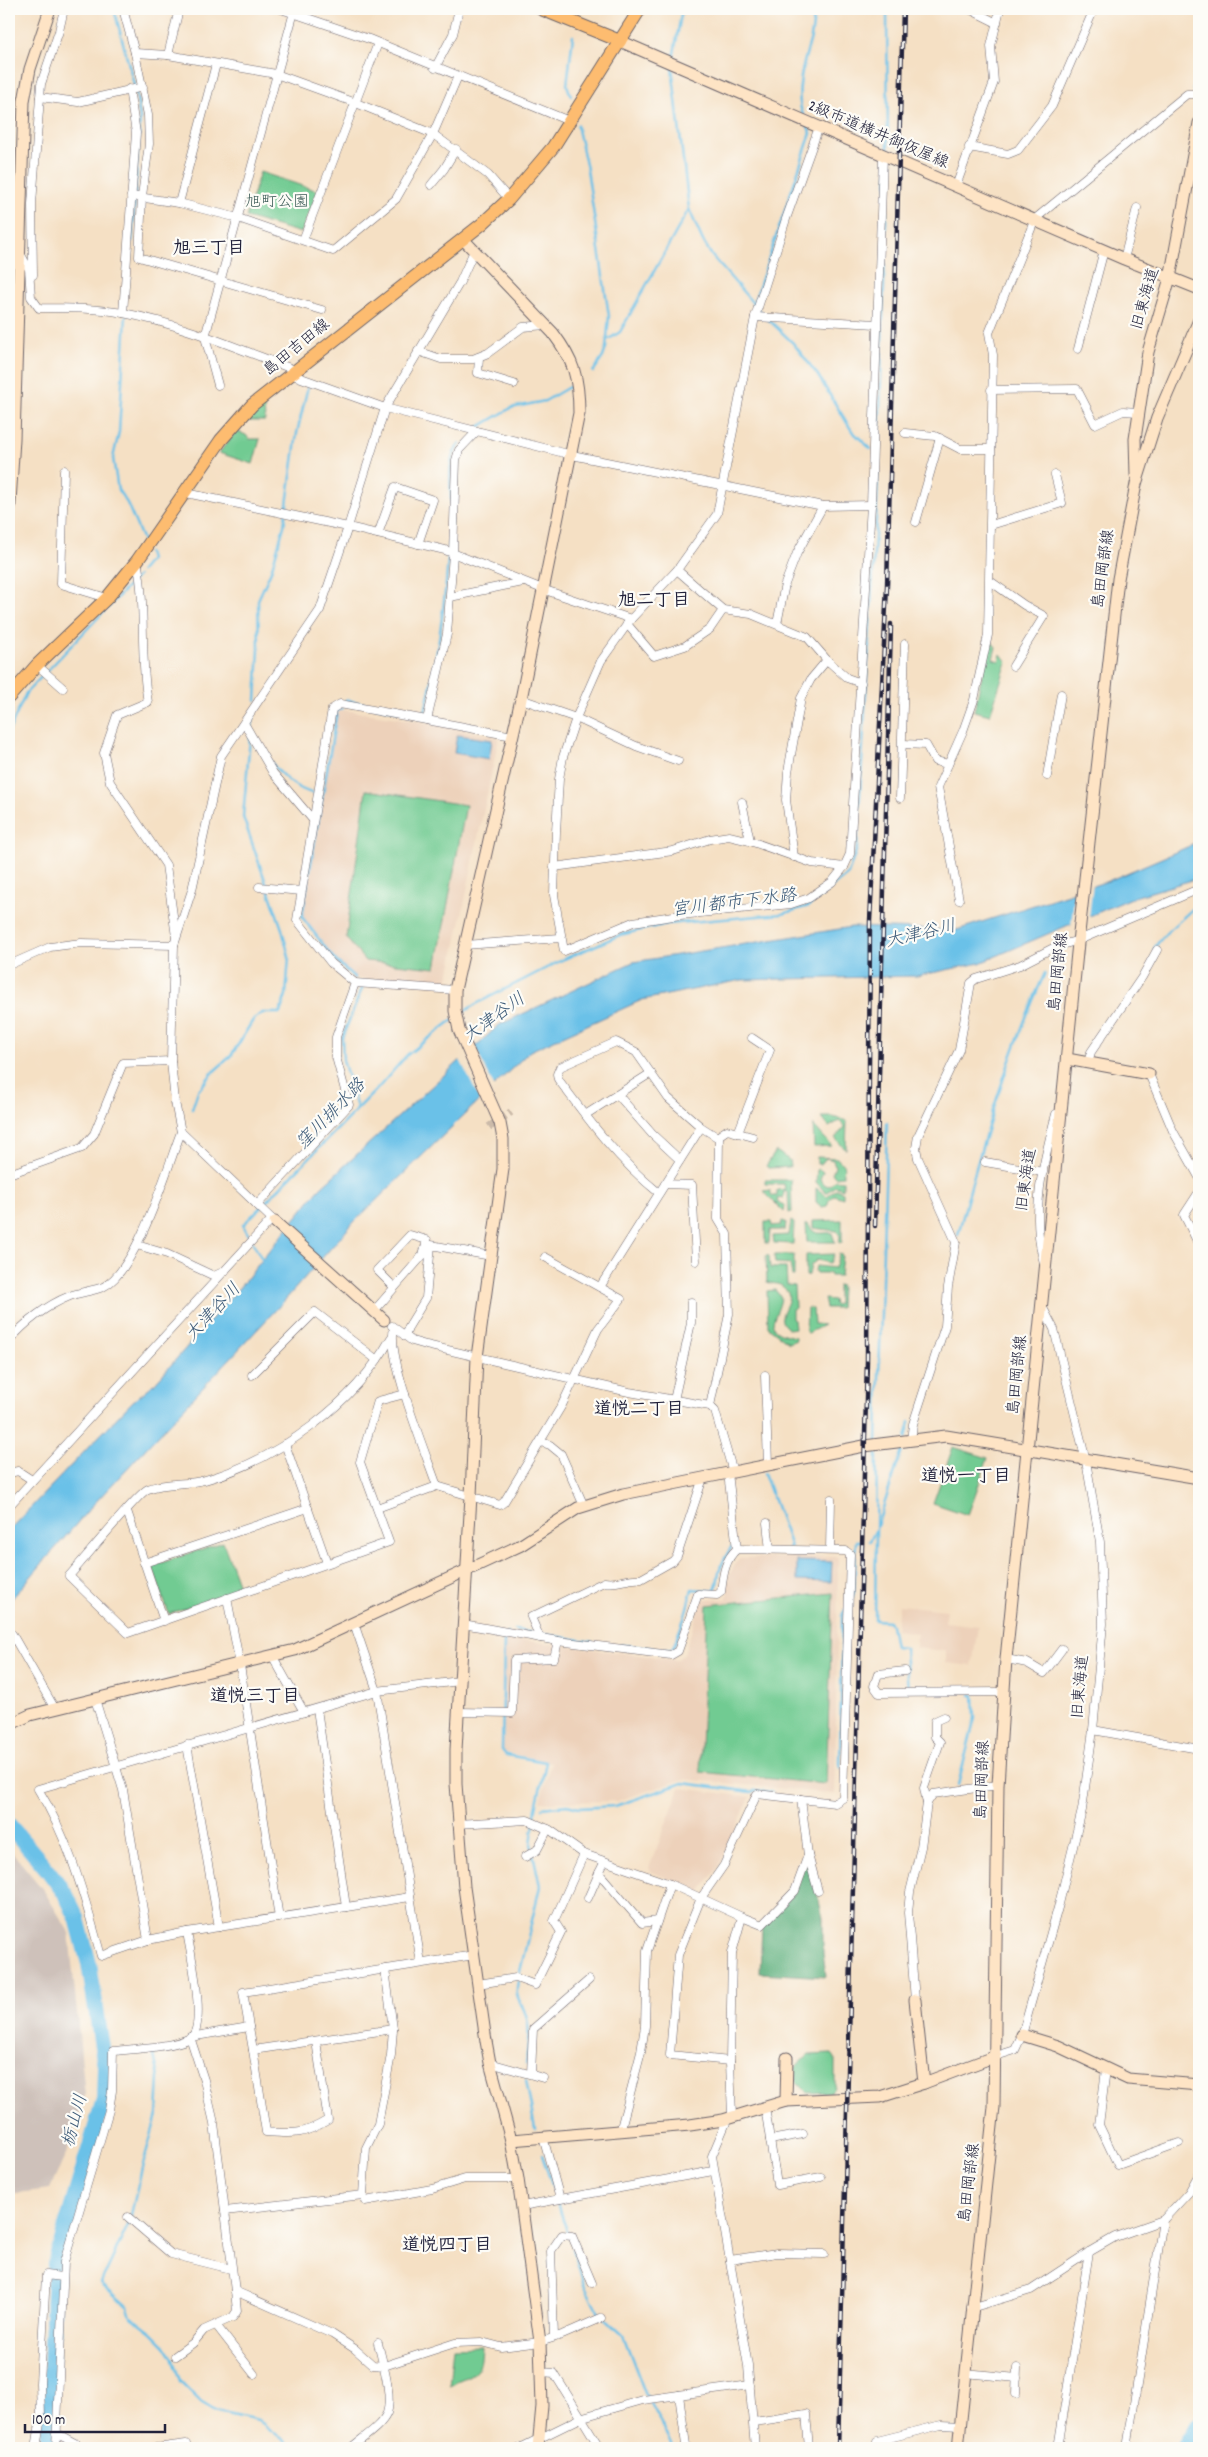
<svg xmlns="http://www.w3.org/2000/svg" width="1208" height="2457" font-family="Dekko,'Klee One',sans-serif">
<rect width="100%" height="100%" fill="#fdfcf7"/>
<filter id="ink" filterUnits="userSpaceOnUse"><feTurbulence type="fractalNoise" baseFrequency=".02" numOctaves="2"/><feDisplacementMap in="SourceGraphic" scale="10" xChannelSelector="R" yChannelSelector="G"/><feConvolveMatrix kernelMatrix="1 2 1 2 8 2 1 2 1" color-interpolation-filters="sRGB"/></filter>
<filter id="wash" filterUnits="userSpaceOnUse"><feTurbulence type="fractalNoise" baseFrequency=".0096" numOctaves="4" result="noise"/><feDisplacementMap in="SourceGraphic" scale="20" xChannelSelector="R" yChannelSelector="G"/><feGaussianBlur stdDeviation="1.12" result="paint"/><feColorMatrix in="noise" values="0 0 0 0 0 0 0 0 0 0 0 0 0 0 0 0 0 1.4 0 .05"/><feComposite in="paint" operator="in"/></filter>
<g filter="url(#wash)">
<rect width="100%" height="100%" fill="#f5e0c4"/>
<g fill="#edd1ba">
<path d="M336 709 412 720 499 737 447 986 356 978 335 962 301 918Z"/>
<path d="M838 1557 835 1794 684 1779 616 1801 540 1802 551 1762 503 1752 504 1638 677 1660 684 1654 702 1599H727L729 1575 739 1558Z"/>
<path d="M899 1605 947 1610 945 1622 978 1626 972 1666 946 1663V1651L916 1648 917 1633 896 1630Z"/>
<path d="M680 1788 750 1797 719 1866 700 1892 652 1872 649 1868Z"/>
</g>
<path fill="#cec1ba" d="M9 1848 44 1891 69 1932 85 2095 66 2154 50 2189 9 2194Z"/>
<g fill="#71cb92" stroke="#4a7666">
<path d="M260 172 318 191 301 233 246 217Z"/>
<path d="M264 403 265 421H248V418Z"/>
<path d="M236 431 246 435 249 439H260L253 464 219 453Z"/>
<path d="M990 640 996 647 993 659 999 661 1001 654 1007 662 990 715 974 711Z"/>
<path d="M366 790 466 805 436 968 365 961 346 938Z"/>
<path d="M821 1117H833L847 1121 846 1150 835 1138 845 1127 839 1121 829 1127Z"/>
<path d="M813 1125 832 1146 814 1147Z"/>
<path d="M776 1151 789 1160 790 1167 768 1168 766 1166Z"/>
<path d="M817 1157 837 1158 844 1166 843 1176 835 1177 832 1173 835 1167 833 1160 826 1158 821 1164H817Z"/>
<path d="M819 1169 823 1172 820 1179 823 1184 829 1186 835 1180 843 1181V1189L835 1186 828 1192H825L816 1182 817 1170Z"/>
<path d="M765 1180H791L792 1212 789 1213 788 1193 784 1191 783 1198 777 1199 778 1203 785 1205 784 1212 763 1191 770 1190 772 1196H777V1190L785 1189 784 1184H765Z"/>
<path d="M816 1188 827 1196 837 1189 843 1192V1198L834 1195 829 1200 827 1206 822 1207 816 1202Z"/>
<path d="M842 1220V1242L839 1243 840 1236 837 1231 813 1228V1221Z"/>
<path d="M782 1221 786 1222 785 1230H770L769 1243H765V1222H771L772 1226 781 1225Z"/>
<path d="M791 1221 794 1223 793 1244 774 1243 773 1236 789 1235Z"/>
<path d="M806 1224H808C815 1237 820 1232 832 1233L835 1242H807Z"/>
<path d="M834 1254 830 1263 817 1260 811 1265 809 1275 806 1276V1255Z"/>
<path d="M839 1254 842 1255 840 1276H830L829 1273H816L815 1271 816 1266 835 1268Z"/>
<path d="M766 1255 769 1256 770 1268H786L787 1285 794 1286 795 1308 792 1309V1319L794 1320 795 1328 789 1329C768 1316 801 1301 783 1287 779 1283 772 1284 767 1282Z"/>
<path d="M774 1255H794V1276H792L790 1264 775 1263Z"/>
<path d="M838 1285 841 1286 840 1308H826L824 1299 833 1300 834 1305 838 1304Z"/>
<path d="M775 1290 781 1297C779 1318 757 1330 796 1337V1340L789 1343 768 1327 767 1291Z"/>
<path d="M807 1308 813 1309 814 1324 824 1325 808 1333 806 1332Z"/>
<path d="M953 1447 988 1458 968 1515 933 1503Z"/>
<path d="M223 1542 240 1588 169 1614 153 1569 155 1565Z"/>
<path d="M833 1593 826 1784 700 1772 707 1605Z"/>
<path d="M832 2054 835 2058V2088L831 2092 808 2093 795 2080V2068L809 2055Z"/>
<path d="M482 2346C481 2375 474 2375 449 2385L453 2347Z"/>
</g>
<path fill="#5caf7c" stroke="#3f685c" d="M808 1855 823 1918V1953L826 1977 760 1973 762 1925 795 1891Z"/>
<g fill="#6bc1e8" stroke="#467292">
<path d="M457 735 492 740 489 759 454 753Z"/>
<path d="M1199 842V878L1134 897 980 963 917 976 742 980 642 1000 530 1051 354 1222 285 1300 91 1507 9 1602V1530L132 1402 155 1383 245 1281 319 1189 499 1025 633 962 852 927 957 930 1108 881Z"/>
<path d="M797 1561 832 1562 831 1582 797 1581Z"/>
</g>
<g fill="#f5e0c4">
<path d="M1093 883 1089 918 1071 926 1075 889Z"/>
<path d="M474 1045 495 1088 481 1102 459 1058Z"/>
</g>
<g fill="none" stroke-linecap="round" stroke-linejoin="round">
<g stroke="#6bc1e8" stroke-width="2.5">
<path d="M114 9 136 92 140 118 132 241"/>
<path d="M887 9 888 154"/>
<path d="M673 59 682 9"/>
<path d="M672 67 689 209 702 239 712 256 764 316"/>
<path d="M1193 90 1199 56"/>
<path d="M571 96 567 85 573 36"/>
<path d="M803 115C794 94 804 61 810 41 813 31 813 19 815 9"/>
<path d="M577 125 587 169 609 316 606 348 603 357 593 372"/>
<path d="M753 305 811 133 808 127"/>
<path d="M126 316 119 432 113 458 118 490 127 503 144 543"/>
<path d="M768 319 793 343 817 374 852 431 871 449"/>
<path d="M609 339 620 332 689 209"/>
<path d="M477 428 511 408 545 401 569 387"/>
<path d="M141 571 150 560 148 553"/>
<path d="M256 700 259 649 258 600 271 571 284 526 297 433 308 386"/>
<path d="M345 703 346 700 404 712"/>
<path d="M343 708 337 711 302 917 335 960 355 978"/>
<path d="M417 715 425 712C441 643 449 574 451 503 451 485 446 457 460 444"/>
<path d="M9 731 26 693 138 576"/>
<path d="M251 732 254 713"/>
<path d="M269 760C283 777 293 788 315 794"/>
<path d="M1154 949C1164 931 1185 918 1199 902"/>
<path d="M460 1014 478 1003 564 959 620 935 667 924 782 914 809 906 848 874 857 848 877 502 888 160"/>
<path d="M357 1108 343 1060 342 1038 363 986"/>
<path d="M192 1109 198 1091 213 1072 231 1056 253 1020 262 1013H280L286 995 289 957 282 929 243 817 250 738"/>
<path d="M958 1235C981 1146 1007 1056 1045 973"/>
<path d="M263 1261 243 1225 379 1087 407 1055 454 1019"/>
<path d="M906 1438 910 1422"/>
<path d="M877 1441 887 1123"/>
<path d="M877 1449 875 1620 889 1621 891 1625 895 1647 905 1648 908 1691"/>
<path d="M764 1473 791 1547H789"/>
<path d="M877 1526 904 1444"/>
<path d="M870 1541 875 1531"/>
<path d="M852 1598 854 1592 856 1541H861"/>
<path d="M515 1630 593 1642"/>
<path d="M508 1633 504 1638 502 1750 506 1755 546 1762 536 1808 531 1844 540 1886 519 1976"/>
<path d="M621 1645 670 1650 673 1648 684 1619 692 1589 714 1591C719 1585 717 1579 719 1572 722 1562 727 1554 732 1546H736"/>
<path d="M840 1768 842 1615 846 1609"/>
<path d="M958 1785 975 1718 974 1695H971"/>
<path d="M542 1808 567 1805 579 1808 615 1806 683 1783 752 1792 755 1790 772 1792"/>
<path d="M518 1981C514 2000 521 2000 526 2015 531 2029 527 2049 526 2064"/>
<path d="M153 2051 159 2077 157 2115 143 2164 129 2223 101 2283 128 2307 131 2317 152 2333 165 2346 172 2357 180 2381 202 2403 214 2410 258 2420 294 2448"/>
<path d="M526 2080 535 2129"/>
<path d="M542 2155 554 2191"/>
<path d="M557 2201 568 2234"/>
<path d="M573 2249 584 2285 599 2313 623 2335 645 2393 674 2448"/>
</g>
<g stroke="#6bc1e8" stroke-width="16">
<path d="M9 1825 47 1869 66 1895 77 1918 89 1964 105 2066 104 2099 55 2264 48 2448"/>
<path d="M1184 2448 1199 2424"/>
</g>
</g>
</g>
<g filter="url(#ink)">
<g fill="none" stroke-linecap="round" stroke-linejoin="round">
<path stroke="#cbbaa9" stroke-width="8" stroke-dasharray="8 4" stroke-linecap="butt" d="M489 1127 511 1112"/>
<g stroke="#6c646b" stroke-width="9">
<g id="street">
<path d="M123 9 135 53 148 115 149 144 142 196 139 257 322 310"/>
<path d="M281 9 369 39 569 121"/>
<path d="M969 9 997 23"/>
<path d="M135 53 168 55 276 74 356 103 433 134 488 175 509 199"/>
<path d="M168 55 179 9"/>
<path d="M435 68 453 34 459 9"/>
<path d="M40 97 78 102 143 87"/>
<path d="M819 127 786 219 755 317 717 514 677 570 631 619 601 661 576 718 563 757 559 779 556 832 554 895 564 951 633 922 680 915 791 904 809 898 832 882 844 867 850 854 871 505 883 156"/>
<path d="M969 147 1008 154 1018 150 1052 106 1094 9"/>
<path d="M431 185 444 169 456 149"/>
<path d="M956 186 994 82 991 46 1000 9"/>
<path d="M131 196 179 203 238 218 333 251 396 199 433 134 458 76"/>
<path d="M179 203 216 64"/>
<path d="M9 223 19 218"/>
<path d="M303 240 378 43"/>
<path d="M21 255 29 269 31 297 39 308C67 308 96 308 123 313 182 324 239 349 295 370"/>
<path d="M1124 259 1137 208"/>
<path d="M33 275 32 204 41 84 59 31 64 9"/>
<path d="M123 313 136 133 129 89"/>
<path d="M755 317 876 324"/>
<path d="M1078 349 1104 250"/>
<path d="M418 351 441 359H473L488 353 523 327 545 325"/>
<path d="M479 357 478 373 514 384"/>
<path d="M290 374 385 408 572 455 823 506 871 505"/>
<path d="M218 385 205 337 294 12"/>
<path d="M991 390 1077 389 1095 424 1123 411 1138 412"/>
<path d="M905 433 935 436 960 449H991"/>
<path d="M64 470 61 584 107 598"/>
<path d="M186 493 348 527 445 550 545 590 631 619"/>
<path d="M916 522 940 438"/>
<path d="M991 525 1062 503 1055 475"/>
<path d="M378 534 395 487 433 500 418 544"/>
<path d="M137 561C147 608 139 656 148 702L117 715 104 753 110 782 166 865 176 937"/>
<path d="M677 570 723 610 751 614 807 637 827 660 847 678 861 683"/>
<path d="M990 581 1024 605 1044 616 1013 666"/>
<path d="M450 597 523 582"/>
<path d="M627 624 654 656 685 646 710 629 723 610"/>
<path d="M777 624 785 584 797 553 823 506"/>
<path d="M37 665 63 688"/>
<path d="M521 699 576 718 636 746 678 761"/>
<path d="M427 720 447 634 453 554 456 460 459 450 477 431"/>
<path d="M244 723 273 773 313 820"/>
<path d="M903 744 926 745 935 761 948 764"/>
<path d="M1047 776 1061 694"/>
<path d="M900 798 905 644"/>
<path d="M742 802 750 841"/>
<path d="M794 857 786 800 788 772 801 698 811 679 827 660"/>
<path d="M554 867 673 851 710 839 729 836 750 841 812 863 844 867"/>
<path d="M259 887 301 891"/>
<path d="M959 900 938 787 963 731 974 700 988 635 993 355 989 333 1035 219 1187 94H1199"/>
<path d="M465 945 560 938"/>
<path d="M9 965 50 947 81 943 174 945"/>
<path d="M355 983 455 990"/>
<path d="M1088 1063 1091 1052 1142 977 1157 950"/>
<path d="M1149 1074 1173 1131 1199 1177"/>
<path d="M618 1095 652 1134 680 1160"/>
<path d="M585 1115 651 1073"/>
<path d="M738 1133 770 1050 752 1038"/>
<path d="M985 1162 1043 1172"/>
<path d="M9 1174 82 1148 94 1134 123 1063 171 1061"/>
<path d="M665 1184 692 1185 696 1261"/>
<path d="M1199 1192 1184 1215 1199 1245"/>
<path d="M659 1193C617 1159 590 1122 558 1079L557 1074 560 1067 616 1042 636 1052 668 1098 701 1127 717 1137 727 1130 753 1137"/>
<path d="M257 1205 349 1105 336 1057V1037L355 983 331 963 297 920 332 709 340 704 513 736"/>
<path d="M275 1222 181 1132 175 1102 171 1061 174 945 192 890 221 756 320 610 348 527 385 408 460 282 474 251"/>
<path d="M137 1245 167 1254 214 1276 225 1271"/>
<path d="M1044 1263C1030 1213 1043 1163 1056 1114"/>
<path d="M600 1287 701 1127"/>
<path d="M374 1311 423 1255 427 1240 410 1235 377 1270 394 1287"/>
<path d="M392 1326 412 1341 426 1345 629 1392 710 1406 715 1411 733 1472"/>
<path d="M394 1328C386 1356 426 1454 437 1486L500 1505 504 1502 562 1405 598 1329 621 1299 545 1257"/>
<path d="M405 1336 409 1326 426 1298 431 1245 491 1256"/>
<path d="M391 1338C354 1404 278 1460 205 1480 187 1485 165 1482 148 1489 139 1492 80 1564 69 1576L128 1633 389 1542 360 1462 378 1401 405 1394"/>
<path d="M9 1341C24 1323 47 1305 70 1296 80 1292 93 1291 103 1287 137 1271 167 1168 181 1132"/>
<path d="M252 1375 315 1312 377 1360"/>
<path d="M765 1375 768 1465"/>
<path d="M9 1386V1384"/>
<path d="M674 1400 691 1323V1302"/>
<path d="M710 1406 729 1314 727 1234 718 1219 719 1136"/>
<path d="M911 1441 913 1424 945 1326 948 1287 956 1242 918 1158 916 1148 918 1136 959 1050 971 983 976 979 1020 965 1055 947 1079 940 1199 889"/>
<path d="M541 1442 550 1445 561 1454 584 1506"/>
<path d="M285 1444 327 1563"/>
<path d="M9 1473 18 1471 32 1480"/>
<path d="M728 1473 737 1549"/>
<path d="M9 1506 272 1219"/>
<path d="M377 1508 437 1486"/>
<path d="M127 1511 164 1621"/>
<path d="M767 1523 770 1550"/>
<path d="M830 1550 831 1499"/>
<path d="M144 1563 308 1508"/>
<path d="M227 1598 240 1665 279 1918"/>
<path d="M354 1623 377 1691 421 1963"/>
<path d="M463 1624 558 1641 671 1655 678 1651 698 1594 717 1595 721 1592C723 1577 724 1560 737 1549L846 1551 850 1554 843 1798 835 1803 757 1794 724 1865 701 1898 678 1955 670 2055 730 2061"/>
<path d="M12 1634 55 1709"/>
<path d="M540 1638 531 1617 604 1582C618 1585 628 1577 641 1579L673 1561 677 1556 703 1478"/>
<path d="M273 1657 304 1712"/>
<path d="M1006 1659 1027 1663 1044 1673 1062 1649"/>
<path d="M905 1671 878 1674 874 1686 879 1693 1004 1692"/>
<path d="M95 1699 123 1790 148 1940"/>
<path d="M317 1709 346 1907"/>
<path d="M458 1712 512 1713 514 1660 554 1658 558 1641"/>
<path d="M1093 1730 1199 1749"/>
<path d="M187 1745 219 1927"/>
<path d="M927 1803 924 1788 940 1742 935 1737V1721L944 1717"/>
<path d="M457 1824 527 1820 550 1830 584 1854 670 1884 742 1917 732 1953 730 2061 732 2117"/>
<path d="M808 1855 818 1891"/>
<path d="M525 1857 537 1850 548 1829"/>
<path d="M604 1863 599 1873 642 1923 657 1921"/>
<path d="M410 1897 187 1932 148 1940 101 1956C85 1899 70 1840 38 1789L377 1691 460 1681"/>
<path d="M588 1898 599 1873"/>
<path d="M742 1917 762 1925 795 1891 808 1855 801 1799"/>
<path d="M478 1984 516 1978 535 1985 561 1932 554 1921 584 1854"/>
<path d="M915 2000 908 1913 910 1892 921 1847 927 1803 933 1794 998 1785"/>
<path d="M249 2027 190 2037 204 2080 214 2123 235 2291 332 2334 355 2349 373 2365 384 2366 455 2343 482 2342 501 2347 540 2342 562 2335 601 2318"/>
<path d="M393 2029 253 2050 243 1992 474 1955"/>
<path d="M253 2050 266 2132C295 2134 303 2135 328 2120L316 2041"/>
<path d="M996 2056 1015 2050 1022 2035 1059 1904 1082 1810 1093 1730 1103 1624 1100 1542 1086 1461 1054 1329 1042 1306"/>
<path d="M490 2063 543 2078"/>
<path d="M1106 2069 1099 2125 1118 2165 1179 2143"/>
<path d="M531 2074 533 2029 589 1980"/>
<path d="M765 2107 777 2185 821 2177"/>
<path d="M728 2118 712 2156 748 2366 755 2448"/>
<path d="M622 2131V2124L641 2052 645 2026 647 1951 670 1884"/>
<path d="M543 2137 560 2199"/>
<path d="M770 2140 803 2134"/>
<path d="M365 2201 432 2189 465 2179H518"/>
<path d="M522 2206 713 2171"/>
<path d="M225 2211 363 2195 366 2148 378 2124 391 2055 393 2029 385 1969"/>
<path d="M128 2217 171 2254 231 2269"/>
<path d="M730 2260 777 2253 824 2254"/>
<path d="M971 2308 1031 2290 1089 2252 1115 2237 1163 2220 1189 2192 1199 2174"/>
<path d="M216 2325 254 2374"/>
<path d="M554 2337 551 2251 562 2235 572 2236 592 2283"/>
<path d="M175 2356 193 2343 204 2330 233 2317 237 2311 235 2291"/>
<path d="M541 2372 554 2373 600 2448"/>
<path d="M965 2373 1017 2378"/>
<path d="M1016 2394 1017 2368"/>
<path d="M679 2395 686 2445"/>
<path d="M754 2422 806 2414 809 2448"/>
<path d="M56 2433 84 2448"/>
<path d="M36 2448 41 2417 40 2383 46 2275 62 2277"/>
<path d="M56 2448 64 2262 109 2110 112 2091 113 2051C132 2049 174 2047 190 2038 208 2027 190 1951 187 1932"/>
<path d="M156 2448 186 2444"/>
<path d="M351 2448C362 2438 381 2427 387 2413 393 2395 382 2361 378 2343"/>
<path d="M520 2448 583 2417 643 2400 750 2385"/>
<path d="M877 2448V2441L941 2425 960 2426"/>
<path d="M1058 2448 1089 2252"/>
<path d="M1127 2448 1163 2220"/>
</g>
</g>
<g stroke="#6c646b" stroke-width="13">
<g id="secondary">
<path d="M620 41 1124 259 1199 289"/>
<path d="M463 239 553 333C574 361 579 378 579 413L521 699 455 990V1011L459 1030 500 1123 503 1139V1169L477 1357 471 1496 456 1750V1784L464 1887 486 2041 490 2063 511 2140 518 2179 540 2342 542 2406 538 2448"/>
<path d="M1136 475 1135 439 1148 352 1170 278 1199 123"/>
<path d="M9 518 14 439 24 101 30 69 50 9"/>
<path d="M1067 1059 1149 1074"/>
<path d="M275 1222 384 1320"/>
<path d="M9 1725 30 1715 295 1650 521 1545 578 1508 623 1494 703 1478 864 1446 946 1436 1199 1478"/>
<path d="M915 2000 924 2083"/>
<path d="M1022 2035 1058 2046 1128 2079 1199 2085"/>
<path d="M786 2101 787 2058"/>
<path d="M511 2140 690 2125 723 2120 786 2101 880 2097 924 2083 996 2056"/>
<path d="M958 2448 994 2107 998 1785 1006 1659 1079 933 1118 579 1136 484 1157 418 1199 320"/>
</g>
</g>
<g stroke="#6c646b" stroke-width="14">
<g id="primary">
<path d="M541 9 620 41"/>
<path d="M9 697 37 665 107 598 137 561 221 440 252 405 482 224 509 199 553 147 640 9"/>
</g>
</g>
<use href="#street" stroke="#fff" stroke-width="8"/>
<use href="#secondary" stroke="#fee4c5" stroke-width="11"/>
<use href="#primary" stroke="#fdbc6f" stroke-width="12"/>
<g stroke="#22223b" stroke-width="4.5">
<g id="rail">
<path d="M875 1226 891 624"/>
<path d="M838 2448 867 1361 870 921 887 586 903 9"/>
</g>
</g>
<use href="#rail" stroke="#fdfcf7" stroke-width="2.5" stroke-dasharray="8" stroke-linecap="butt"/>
</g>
</g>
<g text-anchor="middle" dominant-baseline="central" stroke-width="4.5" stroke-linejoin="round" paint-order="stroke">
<g font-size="16" fill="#22223b" stroke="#fdfcf7">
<text transform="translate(878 135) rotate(23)">2級市道横井御仮屋線</text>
<text transform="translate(1146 299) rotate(-74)">旧東海道</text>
<text transform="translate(297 348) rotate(-39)">島田吉田線</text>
<text transform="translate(1104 569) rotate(-82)">島田岡部線</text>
<text transform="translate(1059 972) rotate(-84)">島田岡部線</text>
<text transform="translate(1027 1180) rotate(-82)">旧東海道</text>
<text transform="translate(1018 1375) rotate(-84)">島田岡部線</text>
<text transform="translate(1081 1687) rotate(-85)">旧東海道</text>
<text transform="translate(983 1780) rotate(-88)">島田岡部線</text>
<text transform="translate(970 2183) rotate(-83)">島田岡部線</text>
</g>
<g font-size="16" fill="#3e5d59" stroke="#fdfcf7">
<text x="277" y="202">旭町公園</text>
</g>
<g font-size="18" font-weight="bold" fill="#22223b" stroke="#fdfcf7">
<text x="209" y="249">旭三丁目</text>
<text x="654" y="601">旭二丁目</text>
<text x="639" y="1410">道悦二丁目</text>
<text x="966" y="1477">道悦一丁目</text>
<text x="255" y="1697">道悦三丁目</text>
<text x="447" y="2246">道悦四丁目</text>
</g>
<g font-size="18" font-style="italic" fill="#3c5a78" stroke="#fdfcf7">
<text transform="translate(734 904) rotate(-7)">宮川都市下水路</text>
<text transform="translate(921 935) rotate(-13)">大津谷川</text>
<text transform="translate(495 1019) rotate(-36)">大津谷川</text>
<text transform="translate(332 1115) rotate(-46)">窪川排水路</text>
<text transform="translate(214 1313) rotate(-47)">大津谷川</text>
<text transform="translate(76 2121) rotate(-75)">栃山川</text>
</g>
</g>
<rect width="1208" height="2457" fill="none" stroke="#fdfcf7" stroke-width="30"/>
<path d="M25 2424v8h140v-8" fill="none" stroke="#22223b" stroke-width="2.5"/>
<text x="32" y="2424" font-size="15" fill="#22223b" stroke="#fdfcf7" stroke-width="4" paint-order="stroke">100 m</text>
</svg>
